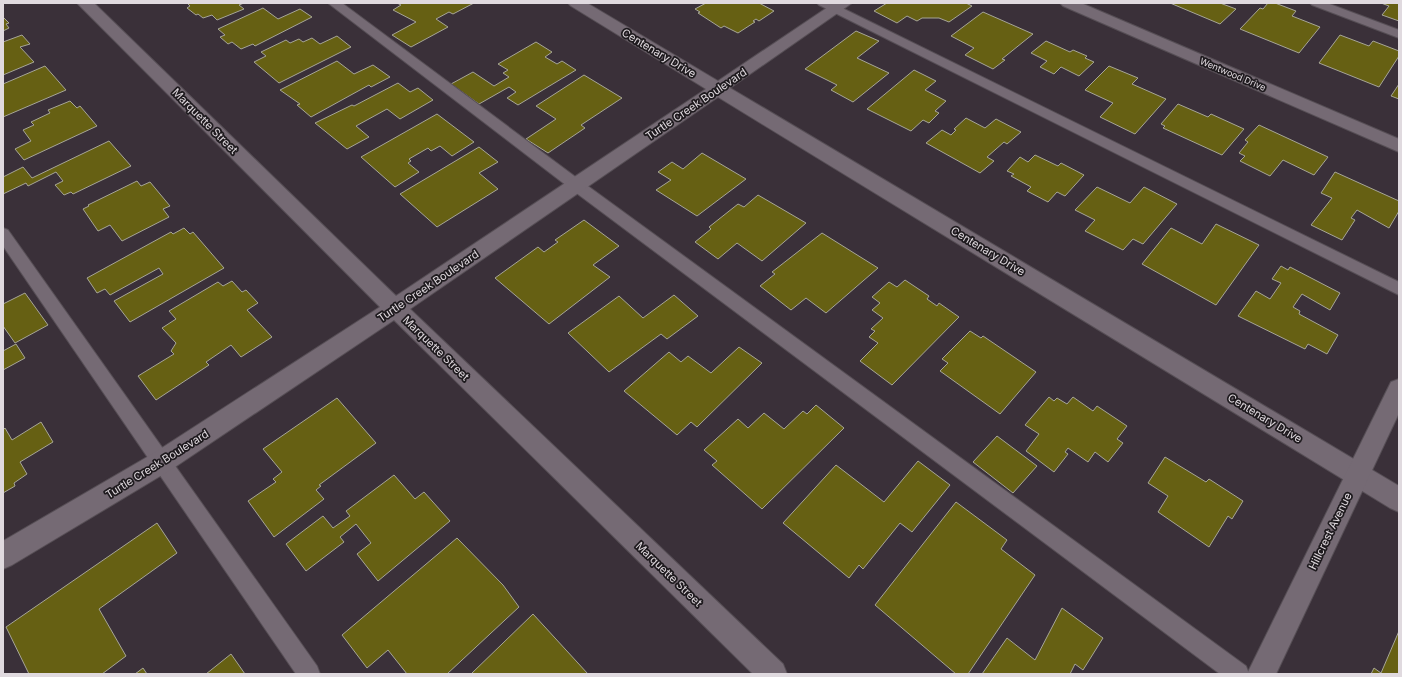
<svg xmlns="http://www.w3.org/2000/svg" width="1402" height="677" font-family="Inter,sans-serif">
<rect width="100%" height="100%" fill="#3a3039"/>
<g fill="#666013" stroke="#a6a597">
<path d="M187 3H244L239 5 244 9 217 20 212 15 203 18 198 14 196 15 187 8 190 6Z"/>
<path d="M397 3H474L453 14 449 12 436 19 448 27 411 47 392 35 416 22 393 10 401 5Z"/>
<path d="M706 3H759L774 11 759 21 756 19 753 21 755 22 738 33 724 26 721 28 698 13 700 12 695 9Z"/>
<path d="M887 3H966L972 6 949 22 939 18H922L917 21 907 16 897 23 874 11Z"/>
<path d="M1170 3H1220L1236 9 1220 24Z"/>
<path d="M1268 3H1275L1296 11 1292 16 1320 27 1299 53 1240 29 1260 8 1263 9Z"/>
<path d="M1381 3H1399V21L1382 15 1389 6Z"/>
<path d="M263 8 278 19 300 9 312 17 255 46 253 44 241 49 232 42 228 44 220 37 225 35 218 29Z"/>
<path d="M983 12 1033 34 1002 59 1005 60 993 69 965 55 974 48 951 36Z"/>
<path d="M3 17 9 23 6 24 9 28 3 31Z"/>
<path d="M856 31 879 41 857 58 889 73 853 102 831 90 837 85 805 69Z"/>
<path d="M22 35 30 44 20 47 34 62 3 75V42Z"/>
<path d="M1340 35 1369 46 1373 41 1399 51V56L1379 87 1319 63Z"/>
<path d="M337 36 351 47 279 83 254 62 266 56 261 52 286 40 290 43 299 39 303 42 312 38 320 44Z"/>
<path d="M1046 41 1070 52 1073 50 1087 56 1085 58 1094 62 1079 76 1061 67 1054 74 1040 67 1047 61 1031 53Z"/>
<path d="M536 42 552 52 545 57 557 64 562 61 576 70 518 105 507 98 516 92 509 87 479 104 451 84 473 72 494 86 509 77 503 73 508 70 498 64Z"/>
<path d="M337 61 354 74 373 65 390 77 371 87 369 85 311 117 297 105 300 104 280 90Z"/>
<path d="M45 66 66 90 3 117V84Z"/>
<path d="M1109 66 1138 78 1132 84 1166 99 1135 134 1100 117 1113 103 1085 90Z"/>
<path d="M914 70 936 81 925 90 946 101 935 111 939 113 929 123 923 120 911 131 867 109Z"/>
<path d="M584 75 622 98 581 125 585 128 548 153 526 139 556 119 536 106Z"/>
<path d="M398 83 410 92 418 88 433 100 400 119 387 109 356 126 369 137 347 149 315 123 352 105 354 106Z"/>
<path d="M1399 84V99L1391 96Z"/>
<path d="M70 101 77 108 80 106 97 126 24 160 15 149 31 141 23 130 34 125 31 122 50 113 48 110Z"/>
<path d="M1178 104 1208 117 1211 114 1244 129 1222 155 1163 128 1165 126 1161 124Z"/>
<path d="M437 114 474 142 452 156 440 146 431 151 428 148 409 159 411 161 408 163 419 172 395 187 361 157Z"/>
<path d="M966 118 985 128 996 119 1021 132 1007 144 1004 142 987 157 994 161 980 173 926 143 942 130 951 135 956 130 954 129Z"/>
<path d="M1259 125 1328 157 1314 175 1283 160 1270 176 1240 161 1245 156 1239 153 1248 142 1245 140Z"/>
<path d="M109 141 131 166 73 194 71 192 64 195 55 185 63 181 56 172 28 186 26 183 3 194V177L23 167 32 178Z"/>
<path d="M479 147 498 162 479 173 498 189 437 227 400 194Z"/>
<path d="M702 153 746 179 697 216 656 190 671 180 658 172 672 162 683 169Z"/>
<path d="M1035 155 1058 166 1061 163 1084 175 1065 196 1057 192 1048 202 1027 191 1031 187 1011 176 1014 174 1007 171 1020 157 1028 162Z"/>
<path d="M1335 172 1399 201V211L1389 228 1357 210 1351 218 1355 220 1342 240 1311 225 1332 198 1321 193Z"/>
<path d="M137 181 141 186 150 182 170 206 163 209 169 217 122 241 110 225 98 231 83 209 89 206 88 205Z"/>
<path d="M1097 187 1130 203 1144 187 1177 204 1143 244 1133 239 1123 250 1085 231 1095 220 1075 210Z"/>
<path d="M758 195 806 223 762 261 737 243 718 259 695 242 711 229 709 227 738 204 744 207Z"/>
<path d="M584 220 619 246 593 265 610 277 549 324 495 278 538 247 544 252 558 242 555 240Z"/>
<path d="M1216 224 1259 245 1216 305 1142 264 1171 228 1202 244Z"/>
<path d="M184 228 190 234 193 232 224 268 130 322 114 301 163 274 159 268 110 295 105 289 97 293 87 278 171 232 173 234Z"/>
<path d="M822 233 878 268 826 313 806 298 791 310 760 286 775 274 772 272Z"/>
<path d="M1281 266 1288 270 1290 267 1340 293 1330 310 1302 294 1293 307 1300 311 1299 314 1338 335 1327 354 1308 344 1305 349 1238 316 1256 291 1270 299 1281 283 1272 279Z"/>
<path d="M905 280 929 296 927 299 937 306 939 303 959 317 892 385 860 361 878 343 869 337 875 331 871 329 883 318 872 310 880 303 872 297 889 282 897 287Z"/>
<path d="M232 281 242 292 246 290 258 303 247 310 272 337 241 357 231 345 206 362 209 365 156 400 138 376 174 354 171 351 176 343 162 328 176 319 169 311 218 282 223 286Z"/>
<path d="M25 293 48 325 15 343 3 326V304Z"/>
<path d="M674 295 698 316 667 339 661 334 609 372 568 333 619 296 643 318Z"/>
<path d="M970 331 981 338 983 336 1036 372 1000 414 940 371 948 363 942 359Z"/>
<path d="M16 344 25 358 3 370V351Z"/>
<path d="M739 347 762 363 697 427 691 422 677 435 624 391 669 352 681 362 688 356 711 373Z"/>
<path d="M1049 397 1054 401 1057 398 1067 404 1073 397 1093 411 1097 406 1127 426 1117 439 1123 443 1108 462 1095 452 1088 462 1068 448 1065 452 1068 454 1054 472 1026 451 1039 434 1025 425Z"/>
<path d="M337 398 376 443 319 485 321 486 316 490 324 499 274 537 248 501 276 482 273 479 282 472 263 449Z"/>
<path d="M816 405 844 428 762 509 712 465 717 461 704 450 738 419 748 428 764 413 784 429 803 411 807 414Z"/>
<path d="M41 422 53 442 20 462 27 474 14 483 15 486 3 493V430L5 428 12 440Z"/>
<path d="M997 436 1037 466 1013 493 973 462Z"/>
<path d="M1165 457 1206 482 1209 479 1243 501 1232 519 1228 516 1209 547 1158 512 1168 496 1148 483Z"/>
<path d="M918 461 950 485 912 532 900 523 863 569 859 565 849 578 783 523 836 465 884 502Z"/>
<path d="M394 475 415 499 424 492 450 521 378 581 357 554 371 543 356 524 340 537 344 542 306 571 286 544 323 516 333 528 350 516 346 511Z"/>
<path d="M956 502 1007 540 1001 549 1035 575 968 674H956L875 605Z"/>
<path d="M157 523 177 553 99 609 126 656 102 674H29L6 627Z"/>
<path d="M457 538 503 585 519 607 447 674H407L388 650 367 668 342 635Z"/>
<path d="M1062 608 1103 638 1083 670 1075 664 1070 674H982L1007 638 1035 660Z"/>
<path d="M533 614 588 674H471Z"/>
<path d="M1399 631V674H1371L1374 668 1381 673Z"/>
<path d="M231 654 245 674H206Z"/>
<path d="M143 668 147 674H135Z"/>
</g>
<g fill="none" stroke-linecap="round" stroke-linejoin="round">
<g stroke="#564e55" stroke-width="2">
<g id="service">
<path d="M328 3H342L581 181 1246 666 1249 674H1220L571 189Z"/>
<path d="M817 3H832L1399 282V295L819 5Z"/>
<path d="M1310 3H1327L1399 30V38L1312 5Z"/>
<path d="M3 228 8 230 317 666 320 674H296L3 246Z"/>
</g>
</g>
<g stroke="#564e55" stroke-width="2">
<g id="minor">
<path d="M77 3H94L396 296 706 89 571 6 568 3H587L718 81 834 3H852L730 88 1399 486V512L1390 508 718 97 410 309 783 664 787 674H753L394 320 172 469 12 565 3 569V541L154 453 380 307Z"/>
<path d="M1060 3H1081L1399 139V152L1063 6Z"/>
</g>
</g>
<g stroke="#564e55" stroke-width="2">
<path id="tertiary" d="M1399 379V413L1276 674H1247L1391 382Z"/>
</g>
<use href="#service" fill="#756a74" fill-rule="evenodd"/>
<use href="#minor" fill="#756a74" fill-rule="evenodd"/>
<use href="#tertiary" fill="#756a74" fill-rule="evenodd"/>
</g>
<g text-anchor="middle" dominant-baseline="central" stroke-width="3.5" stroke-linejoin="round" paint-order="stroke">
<g font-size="9" fill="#e0dadf" stroke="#1e1a1e">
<text transform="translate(1233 74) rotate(23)">Wentwood Drive</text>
</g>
<g font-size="11" fill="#e0dadf" stroke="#1e1a1e">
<text transform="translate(659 53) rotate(31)">Centenary Drive</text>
<text transform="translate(696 104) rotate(-34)">Turtle Creek Boulevard</text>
<text transform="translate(205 121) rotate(45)">Marquette Street</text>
<text transform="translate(988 251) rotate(31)">Centenary Drive</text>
<text transform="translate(428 286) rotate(-34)">Turtle Creek Boulevard</text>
<text transform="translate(436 348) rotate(44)">Marquette Street</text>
<text transform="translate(1265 418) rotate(31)">Centenary Drive</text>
<text transform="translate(157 464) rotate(-32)">Turtle Creek Boulevard</text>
<text transform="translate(1330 531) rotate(-64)">Hillcrest Avenue</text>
<text transform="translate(669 574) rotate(44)">Marquette Street</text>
</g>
</g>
<rect width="1402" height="677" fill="none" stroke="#e0dadf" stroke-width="8"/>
</svg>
